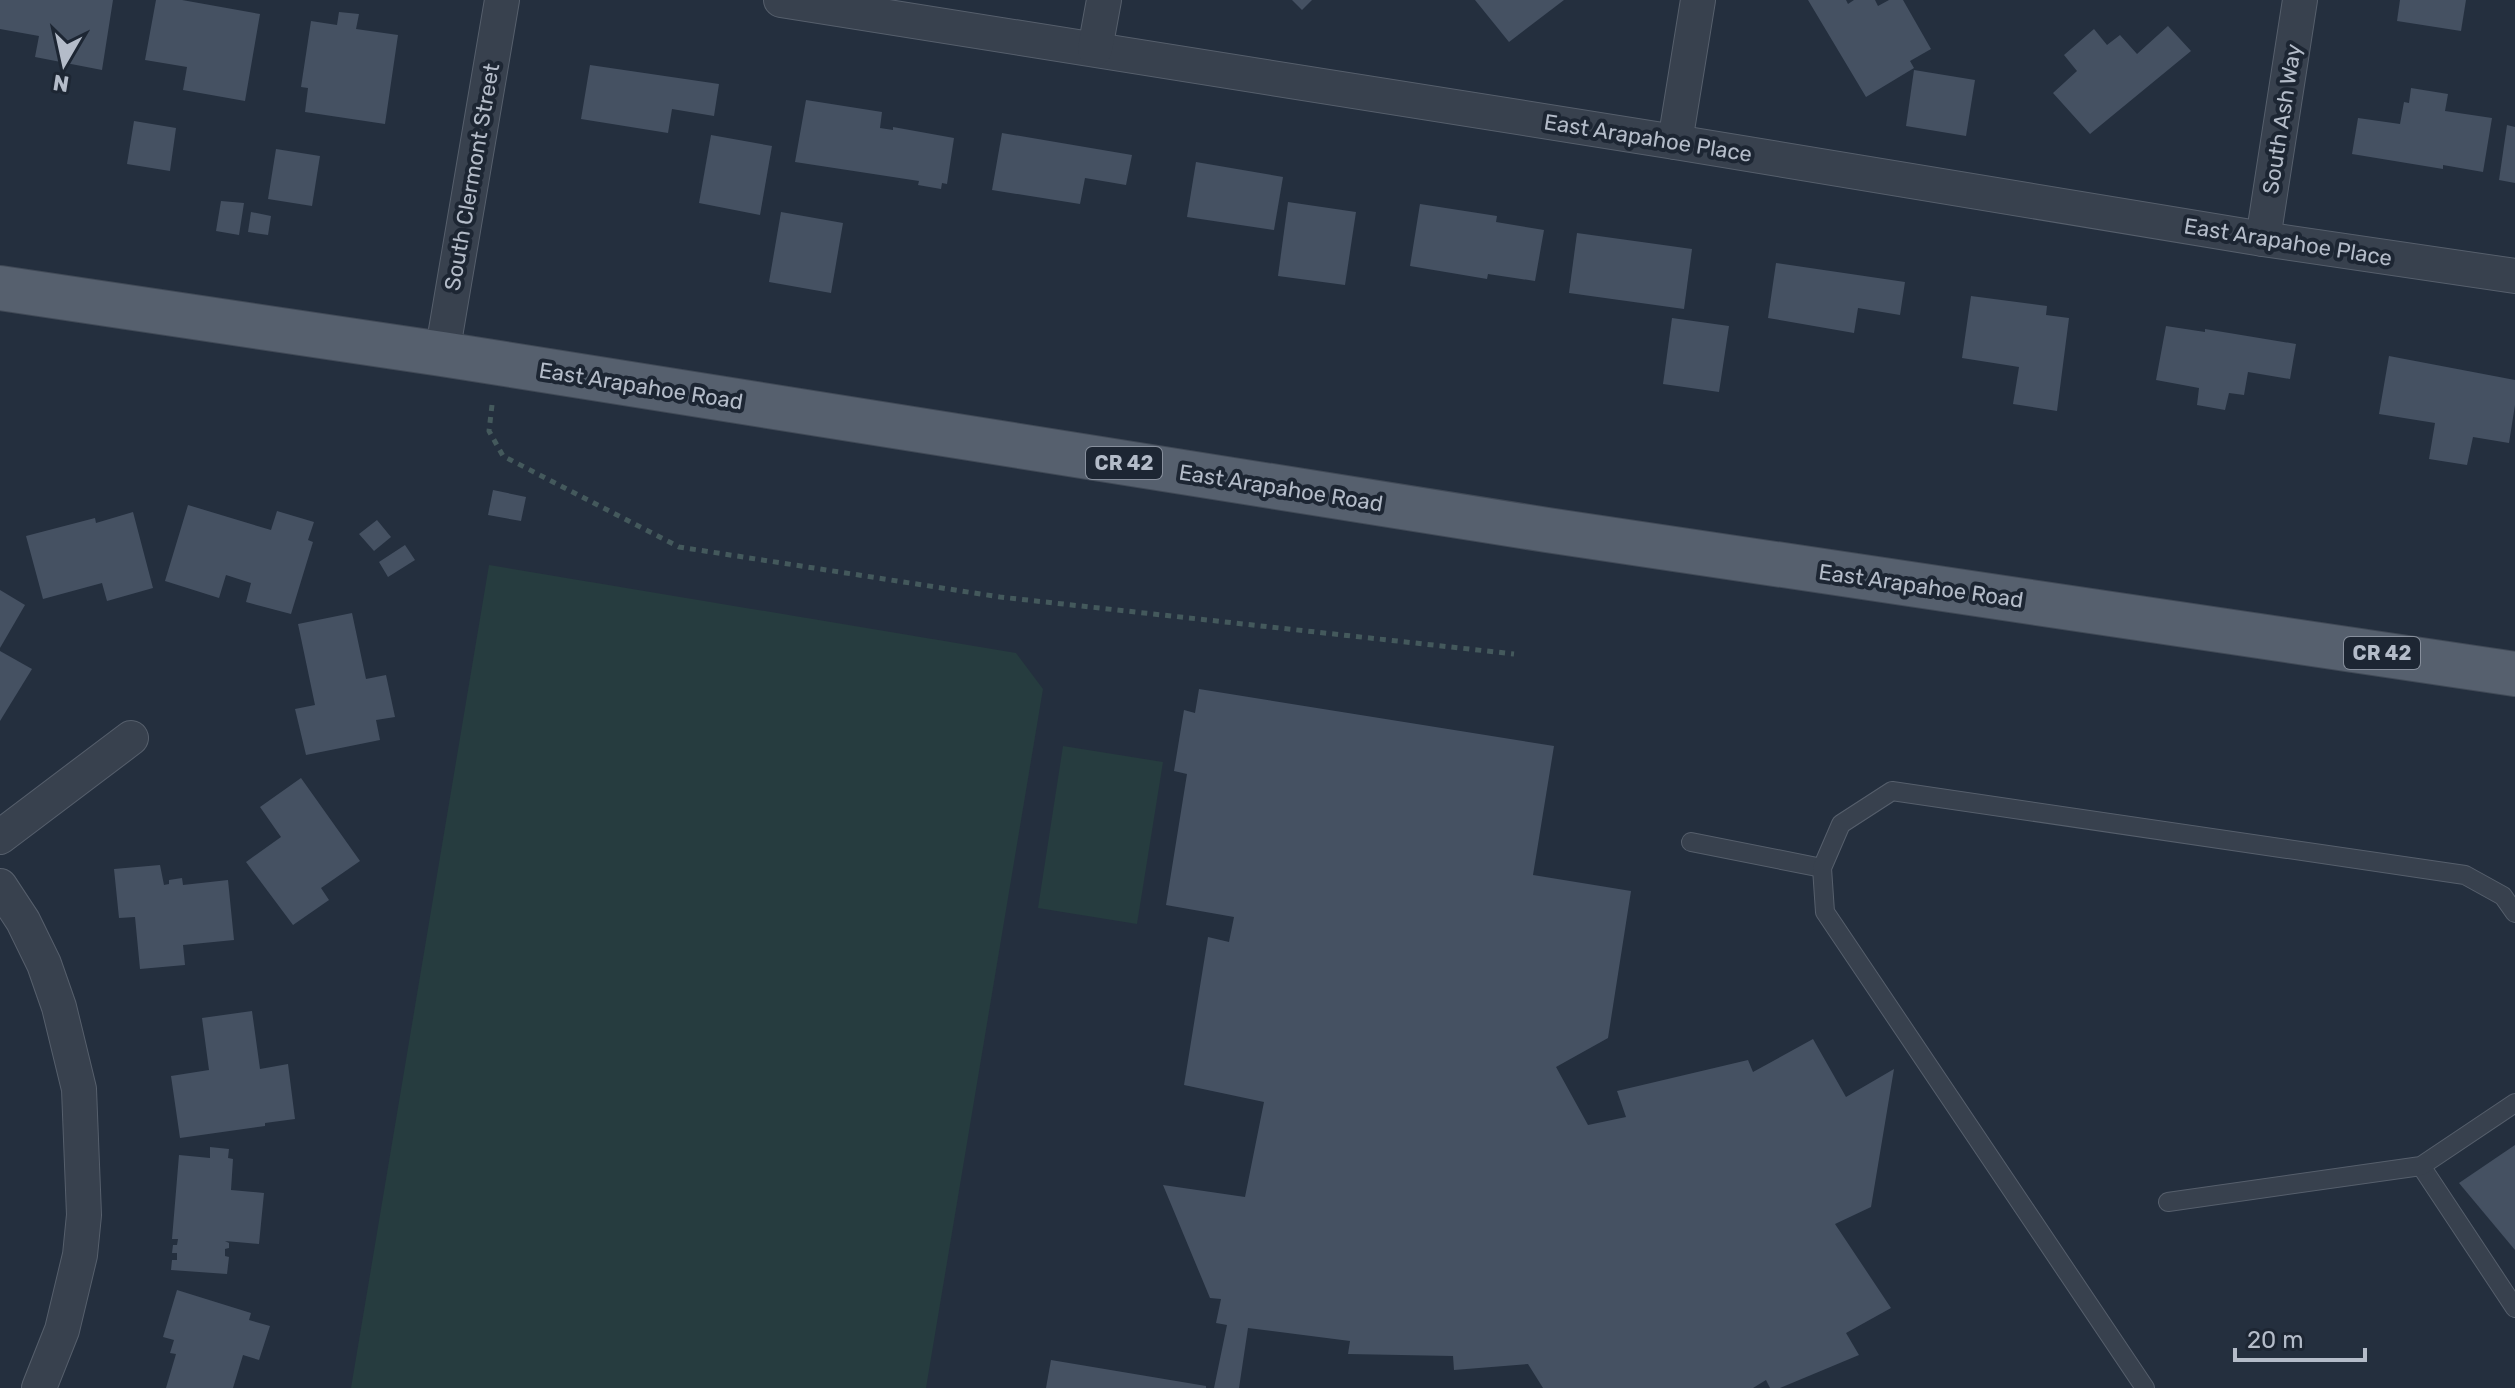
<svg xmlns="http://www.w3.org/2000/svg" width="2515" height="1388" font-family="Rubik,sans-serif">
<rect width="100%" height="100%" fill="#242f3e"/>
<g fill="#263c3f">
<path d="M489 565 1016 653 1043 689 926 1388H351Z"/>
<path d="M1063 746 1163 762 1137 924 1038 908Z"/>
</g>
<g fill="#455162">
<path d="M0 0H113L102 70 35 57 39 36 0 29Z"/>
<path d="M156 0H182L260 14 245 101 183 90 187 67 145 60Z"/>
<path d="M1292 0H1312L1302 10Z"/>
<path d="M1475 0H1564L1509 42Z"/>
<path d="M1808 0H1846L1848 4 1854 0H1875L1878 6 1889 0H1903L1931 49 1910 61 1914 68 1866 97Z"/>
<path d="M2400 0H2466L2461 31 2397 21Z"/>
<path d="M339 12 359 14 356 29 398 35 385 124 305 112 308 88 301 87 311 21 337 25Z"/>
<path d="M2168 26 2191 51 2090 134 2053 93 2077 71 2064 55 2094 29 2107 45 2120 35 2137 54Z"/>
<path d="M590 65 719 84 714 116 672 109 668 133 581 119Z"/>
<path d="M1914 70 1975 80 1966 136 1906 126Z"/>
<path d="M2411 88 2448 94 2445 111 2492 118 2483 172 2443 165V169L2352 154 2358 118 2400 124 2404 102 2409 103Z"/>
<path d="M806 100 882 112 880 128 893 130V127L954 138 947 184 942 183 941 189 918 185 919 181 795 162Z"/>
<path d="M134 121 176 128 170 171 127 164Z"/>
<path d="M2507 125 2515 127V183L2499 180Z"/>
<path d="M1002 133 1132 155 1126 185 1085 178 1080 204 992 190Z"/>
<path d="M711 135 772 146 760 215 699 203Z"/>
<path d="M276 149 320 156 312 206 268 199Z"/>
<path d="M1196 162 1283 177 1274 230 1187 217Z"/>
<path d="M221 201 244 203 239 235 216 231Z"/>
<path d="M1288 202 1356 212 1345 285 1278 276Z"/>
<path d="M1420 204 1497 216 1496 222 1544 230 1535 281 1488 274 1487 279 1410 266Z"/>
<path d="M251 212 271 216 268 235 248 232Z"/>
<path d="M781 212 843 223 831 293 769 282Z"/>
<path d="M1577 233 1692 249 1684 309 1569 293Z"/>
<path d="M1776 263 1905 282 1900 315 1858 308 1854 333 1768 318Z"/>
<path d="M1971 296 2047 306 2046 315 2069 318 2057 411 2013 404 2019 367 1962 358Z"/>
<path d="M1672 318 1729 326 1719 392 1663 384Z"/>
<path d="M2166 326 2205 332V329L2296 344 2290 379 2248 372 2244 395 2229 393 2225 410 2197 405 2199 388 2156 380Z"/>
<path d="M2389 356 2515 380V405L2509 443 2473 437 2467 465 2429 459 2435 423 2379 414Z"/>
<path d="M493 490 526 497 521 521 488 515Z"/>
<path d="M188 505 271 530 277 511 314 522 308 540 313 542 291 614 246 602 251 583 226 575 219 598 165 581Z"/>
<path d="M133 512 153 588 107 601 102 583 43 599 26 536 95 518 96 523Z"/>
<path d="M377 520 391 537 374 551 359 534Z"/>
<path d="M405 545 415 560 388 577 379 562Z"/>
<path d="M0 590 25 605 0 648Z"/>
<path d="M352 613 366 679 386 675 395 717 376 720 380 740 306 755 295 709 315 705 298 624Z"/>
<path d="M0 651 32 669 0 721Z"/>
<path d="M1199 689 1554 746 1533 875 1631 891 1608 1038 1556 1067 1588 1125 1626 1117 1617 1091 1748 1060 1753 1072 1813 1039 1846 1097 1894 1069 1871 1207 1835 1224 1891 1308 1846 1333 1859 1355 1780 1388H1770L1766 1380 1753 1388H1543L1528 1364 1454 1370 1453 1356 1348 1354 1350 1341 1248 1328 1239 1388H1214L1227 1325 1216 1323 1221 1299 1210 1298 1163 1185 1245 1197 1264 1102 1184 1085 1208 937 1229 942 1234 917 1166 905 1187 774 1174 771 1184 710 1195 713Z"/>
<path d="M301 778 360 861 321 888 329 900 293 925 246 862 281 837 260 807Z"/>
<path d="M160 865 164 885 169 884V880L182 878 183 885 228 880 234 940 183 945 185 965 140 969 135 917 119 918 114 869Z"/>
<path d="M252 1011 260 1069 288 1064 295 1119 265 1123V1126L180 1138 171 1076 209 1070 202 1018Z"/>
<path d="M2515 1145V1250L2459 1183Z"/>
<path d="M210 1147 229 1149 228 1158 233 1159 231 1190 264 1193 259 1244 225 1241 229 1243V1248L225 1249V1256L229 1257 227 1274 171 1270 172 1260H177V1253H172L173 1245H177L178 1239H172L179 1155 210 1158Z"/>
<path d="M177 1290 251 1313 249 1320 270 1326 259 1360 243 1355 233 1388H166L176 1354 170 1353 174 1340 163 1337Z"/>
<path d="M1051 1360 1206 1386V1388H1046Z"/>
</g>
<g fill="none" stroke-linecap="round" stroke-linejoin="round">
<g stroke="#565f6c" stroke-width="20">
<g id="service">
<path d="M1691 842 1822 868"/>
<path d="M2421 1166 2515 1308"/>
<path d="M2168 1202 2421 1166 2515 1103"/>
<path d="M2145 1388 1825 912 1822 868 1841 824 1892 791 2465 875 2503 896 2515 913"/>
</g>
</g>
<g stroke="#565f6c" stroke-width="36">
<g id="minor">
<path d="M781 0 1675 142 2263 239 2515 276"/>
<path d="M1095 49 1104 0"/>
<path d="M1675 142 1698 0"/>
<path d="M2263 239 2300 0"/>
<path d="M442 354 502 0"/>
<path d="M0 837 131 738"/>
<path d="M0 886 23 921 44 964 59 1007 79 1089 84 1215 80 1255 62 1330 39 1388"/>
</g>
</g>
<g stroke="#414a57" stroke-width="46">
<path id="primary" d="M0 288 442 354 1547 530 2515 674"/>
</g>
<path stroke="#44595c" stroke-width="5" stroke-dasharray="6 6" stroke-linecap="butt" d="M492 405 489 431 503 456 679 547 1000 597 1514 654"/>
<use href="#service" stroke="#38414e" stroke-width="18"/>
<use href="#minor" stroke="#38414e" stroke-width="34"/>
<use href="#primary" stroke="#56606e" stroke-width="44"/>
</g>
<g text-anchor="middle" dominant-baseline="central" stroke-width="8" stroke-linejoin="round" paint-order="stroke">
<g fill="#1d2633" stroke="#878f9c" stroke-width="2">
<rect x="1086" y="447" width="76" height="32" rx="6"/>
<rect x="2344" y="637" width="76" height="32" rx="6"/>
</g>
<g font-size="20" font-weight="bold" fill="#b4bcc9">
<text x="1124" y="463">CR 42</text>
<text x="2382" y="653">CR 42</text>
</g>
<g font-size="22" fill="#b4bcc9" stroke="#1d2633">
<text transform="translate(2282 119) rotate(-81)">South Ash Way</text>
<text transform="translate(1648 138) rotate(9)">East Arapahoe Place</text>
<text transform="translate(472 177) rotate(-80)">South Clermont Street</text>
<text transform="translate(2288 242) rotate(9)">East Arapahoe Place</text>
<text transform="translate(641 386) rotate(9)">East Arapahoe Road</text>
<text transform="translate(1281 488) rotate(9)">East Arapahoe Road</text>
<text transform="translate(1921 586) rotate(8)">East Arapahoe Road</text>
</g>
</g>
<g transform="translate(64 64) rotate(189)" stroke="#1d2633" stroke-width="6" paint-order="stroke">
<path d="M0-6L14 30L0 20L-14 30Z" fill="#b4bcc9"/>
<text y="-12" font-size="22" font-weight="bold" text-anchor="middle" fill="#b4bcc9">N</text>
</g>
<path d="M2235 1348v12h130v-12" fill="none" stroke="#b4bcc9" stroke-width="4"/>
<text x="2247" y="1348" font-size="24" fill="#b4bcc9" stroke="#1d2633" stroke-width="6" paint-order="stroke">20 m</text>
</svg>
